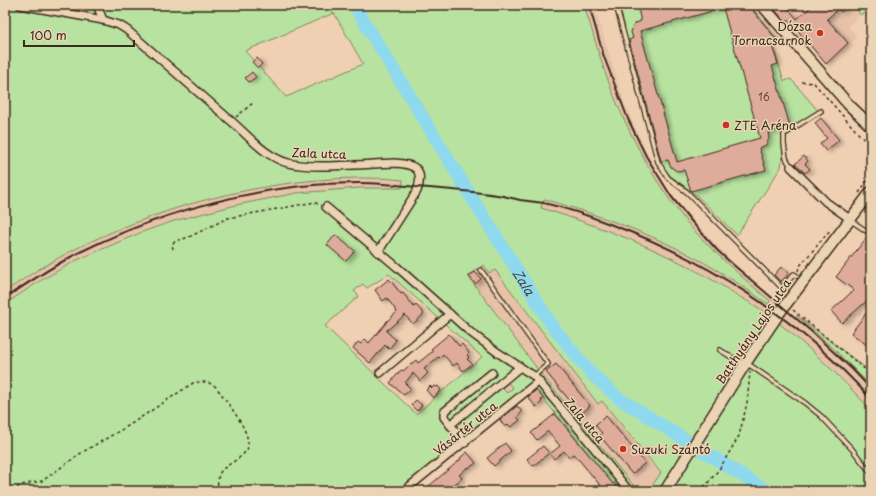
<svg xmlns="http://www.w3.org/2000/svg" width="876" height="496" font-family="'Playpen Sans',sans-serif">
<defs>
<filter id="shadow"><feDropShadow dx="3.5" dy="2" stdDeviation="2" flood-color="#0004"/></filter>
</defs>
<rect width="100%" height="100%" fill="#f0d0b3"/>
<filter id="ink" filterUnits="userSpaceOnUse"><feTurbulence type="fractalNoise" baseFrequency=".025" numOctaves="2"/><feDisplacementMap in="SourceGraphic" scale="8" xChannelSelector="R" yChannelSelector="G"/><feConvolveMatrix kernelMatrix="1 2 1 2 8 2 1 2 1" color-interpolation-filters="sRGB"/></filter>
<g filter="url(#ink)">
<g fill="#e7c2a9">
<path d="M584 5H594L624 101 637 132 652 163 667 188 689 216 708 236 735 264 835 350 863 377 871 386V410L838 375 819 357 765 313 729 289 697 270 644 245 573 218 541 208 544 199 576 209 612 221 649 236 681 250 703 262 746 288 767 303 769 301 710 248 690 226 660 186 648 166 633 138 610 85Z"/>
<path d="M807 5H871V6L848 26 857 37 826 64 788 22Z"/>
<path d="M337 178 403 180V188H360L267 198 236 205 174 221 142 232 77 260 43 279 5 304V292L38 269 87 243 148 217 216 197 251 189 288 183 309 180Z"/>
<path d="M484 265 489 273 495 269 598 404 602 400 661 473 648 491H638L542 375 468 276Z"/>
<path d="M507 382 513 388 507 394 502 388Z"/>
</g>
<g fill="#b8e29f" stroke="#7a865e" fill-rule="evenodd">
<path d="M11 5H584C593 32 600 60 610 86 630 137 655 184 690 226 714 253 742 277 770 301L768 304C747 289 726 275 703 262 653 234 599 215 544 199L541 208C612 230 678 256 740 297 749 302 758 307 766 313 804 342 839 375 871 410V491H648L661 473 602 401 598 404 495 270 489 273 484 265 468 276 542 375 638 491H618L534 387 407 491H43L41 488 34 491H5V304L43 279 77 260 142 232 174 221 236 205 297 193 360 188H402L403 180C388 178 371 178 355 178 299 179 244 189 190 204 124 224 61 251 5 292V21ZM334 13 363 64 286 97 245 51ZM389 274 482 357 416 414 325 326 359 296 354 291 363 284 367 288ZM507 382 513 388 507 393 502 388Z"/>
<path d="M619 5H749L777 39 772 43 784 81 791 79 820 113 786 137 781 167 737 235 696 195 671 176 659 162 622 35 625 27Z"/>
<path d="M852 5H871V7L861 15Z"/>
<path d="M796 315 871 372V386L835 350Z"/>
</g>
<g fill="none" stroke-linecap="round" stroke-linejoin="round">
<path stroke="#8fd9ef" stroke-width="13" id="s1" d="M354 5 477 206 551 324 583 364 593 375 617 397 767 491"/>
</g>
<g fill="#dfac9b" stroke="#3b2a1e" fill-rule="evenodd" filter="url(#shadow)">
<path d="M637 5H752L754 12 776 39 771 43 778 64 772 66 790 126 768 133 769 138 766 145 759 148 766 170 691 191 684 170 677 171 671 167 668 160 661 161 629 40 633 38 631 32 634 24 641 21ZM723 8 760 138 677 162 640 31Z"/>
<path d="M773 5H781L783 8 786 6 797 19 813 5H850L841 12 838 9 827 19 848 43 826 64 789 20 786 22 771 6Z"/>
<path d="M257 58 262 64 258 68 252 62Z"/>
<path d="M252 72 256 77 249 82 245 78Z"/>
<path d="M821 118 839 140 826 151 820 144 827 138 817 126V125L815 123Z"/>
<path d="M804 156 808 161 805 164 810 169 805 173 795 164Z"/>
<path d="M335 235 355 251 346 261 327 245Z"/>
<path d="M867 237 871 240V272L868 275 871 279V297L842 323 831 311 854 290 836 277Z"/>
<path d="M781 267 789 273 781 282 774 275Z"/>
<path d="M475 272 481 279 475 284 469 276Z"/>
<path d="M389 279 401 294 403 293 414 307 416 305 424 314 413 324 405 315 386 331 396 340 389 349 385 345 370 363 353 348 358 342 361 344 365 339 369 343 386 323V322L397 312 387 298 383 301 375 290Z"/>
<path d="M871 307V348L851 333Z"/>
<path d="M449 334 459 346 462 344 469 353 467 355 469 357 467 359 472 364 463 371 457 363 453 366 443 354 439 358 438 357 424 369 428 373 420 381 413 373 405 383 411 389 404 395 390 383 401 370 403 371 416 360 418 363 433 351 431 349Z"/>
<path d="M556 364 590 406 581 414 546 372Z"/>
<path d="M430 386 432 388 434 386 436 387 438 386 441 390 433 398 426 390Z"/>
<path d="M536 390 543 398 541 400 542 402 536 407 528 397Z"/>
<path d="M416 400 422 405 417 411 411 405Z"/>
<path d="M517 406 522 412 517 417 520 420 511 427 508 424 505 427 500 420Z"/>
<path d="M555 414 613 484 614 483 620 491H605L575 455H574L573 454 569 457 564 451 554 459 550 454 560 446 548 431 537 440 531 433Z"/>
<path d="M606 416 645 463 632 474 600 436 602 433 595 425Z"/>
<path d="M505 443 511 451 494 466 487 458Z"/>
<path d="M543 446 549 453 533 466 527 459Z"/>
<path d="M467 452 476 463 469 468 468 467 459 475 462 478 450 488 447 485 441 491H423L461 459 460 458Z"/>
</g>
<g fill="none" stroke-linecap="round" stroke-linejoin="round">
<g stroke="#3b2a1e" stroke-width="6">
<g id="lane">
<path d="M616 5 658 162 668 178 687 192 771 277 782 288 794 274 797 276"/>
<path d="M791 167 786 158 784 144V134L821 111"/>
<path d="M850 220 871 234"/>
<path d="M481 270 548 364 534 376"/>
<path d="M720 350 741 363 751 366 805 403 821 416 852 449 871 473"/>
</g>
</g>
<g stroke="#3b2a1e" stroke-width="10">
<g id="street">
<path d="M20 5 103 20 119 25 127 30C161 60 196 90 230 120 248 135 265 157 288 163 299 166 310 166 321 166 345 166 370 164 394 163 414 164 425 168 417 191L378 252"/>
<path d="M97 5 103 20"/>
<path d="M791 167 826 202 850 219"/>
<path d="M326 207 397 267 470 332 497 352 534 376 582 433 629 491"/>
<path d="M380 373 450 314"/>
<path d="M450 425 520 367"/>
<path d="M465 443 444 417V412L492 373"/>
<path d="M404 491 539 381"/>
</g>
</g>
<g stroke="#3b2a1e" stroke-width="13">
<g id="secondary">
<path d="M762 5 848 104 871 126"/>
<path d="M665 491 745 364 780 312 871 192"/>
</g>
</g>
<g stroke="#3b2a1e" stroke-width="1.5" stroke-dasharray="3 3" stroke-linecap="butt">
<path d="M802 82 814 83 871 148"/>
<path d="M236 117 254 102"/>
<path d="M859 193 871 175"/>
<path d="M173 249 172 244 176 241 189 237 228 218 315 202 319 205"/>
<path d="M798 271 799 267 831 229"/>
<path d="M793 310 871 374"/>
<path d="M12 491 21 485 42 481 81 453 128 426 193 383C201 381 208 381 216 387 224 398 257 438 246 451 240 459 228 464 221 471 217 477 217 484 219 491"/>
<path d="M699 491 707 484 720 468 739 436 747 403 750 372"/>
</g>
<use href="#lane" stroke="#ead4b3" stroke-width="3.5"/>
<use href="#street" stroke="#ead4b3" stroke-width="7"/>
<use href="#secondary" stroke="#ead4b3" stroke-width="10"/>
<g stroke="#3b2a1e" stroke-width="2">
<path d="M589 5 604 57 628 119 646 156 671 196 692 222 717 250 730 262 812 332 853 370 871 389"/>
<path d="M5 11 7 5"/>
<path d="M5 298C29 282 53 266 78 253 148 218 224 195 301 186 320 184 340 183 359 183 378 183 397 185 416 187 443 189 470 191 497 195 504 196 512 198 520 200 528 201 536 202 544 203 565 208 587 215 607 223 707 259 800 320 871 399"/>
</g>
</g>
</g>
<g fill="#c8321e" stroke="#ead4b3" stroke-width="1.5">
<circle cx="820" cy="33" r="4"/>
<circle cx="726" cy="125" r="4"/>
<circle cx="623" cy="449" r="4"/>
</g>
<g text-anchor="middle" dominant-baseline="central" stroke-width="3" stroke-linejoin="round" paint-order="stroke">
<g font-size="10" fill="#644a3d">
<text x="764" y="96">16</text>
</g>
<g font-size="12" fill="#3b2a1e" stroke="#ead4b3" text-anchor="start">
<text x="812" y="26" text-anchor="end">Dózsa<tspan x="812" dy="14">Tornacsarnok</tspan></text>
<text x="734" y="125">ZTE Aréna</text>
<text x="631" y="449">Suzuki Szántó</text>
</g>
<g font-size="12" fill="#3b2a1e" stroke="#ead4b3">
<text transform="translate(319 153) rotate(2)">Zala utca</text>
<text transform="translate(753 331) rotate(-56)">Batthyány Lajos utca</text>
<text transform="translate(585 420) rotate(50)">Zala utca</text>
<text transform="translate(465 428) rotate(-39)">Vásártér utca</text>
</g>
<g font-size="13" font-style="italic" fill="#48443d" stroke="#ead4b3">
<text stroke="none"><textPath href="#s1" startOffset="325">Zala</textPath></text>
</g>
</g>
<rect width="876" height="496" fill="none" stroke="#ead4b3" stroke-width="20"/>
<rect x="10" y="10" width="856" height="476" fill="none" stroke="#3b2a1e" stroke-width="1.5" filter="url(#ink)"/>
<path d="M24 40v6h110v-6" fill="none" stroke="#3b2a1e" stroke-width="2"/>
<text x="30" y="40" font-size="12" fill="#3b2a1e" stroke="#ead4b3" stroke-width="3" paint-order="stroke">100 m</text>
</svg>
